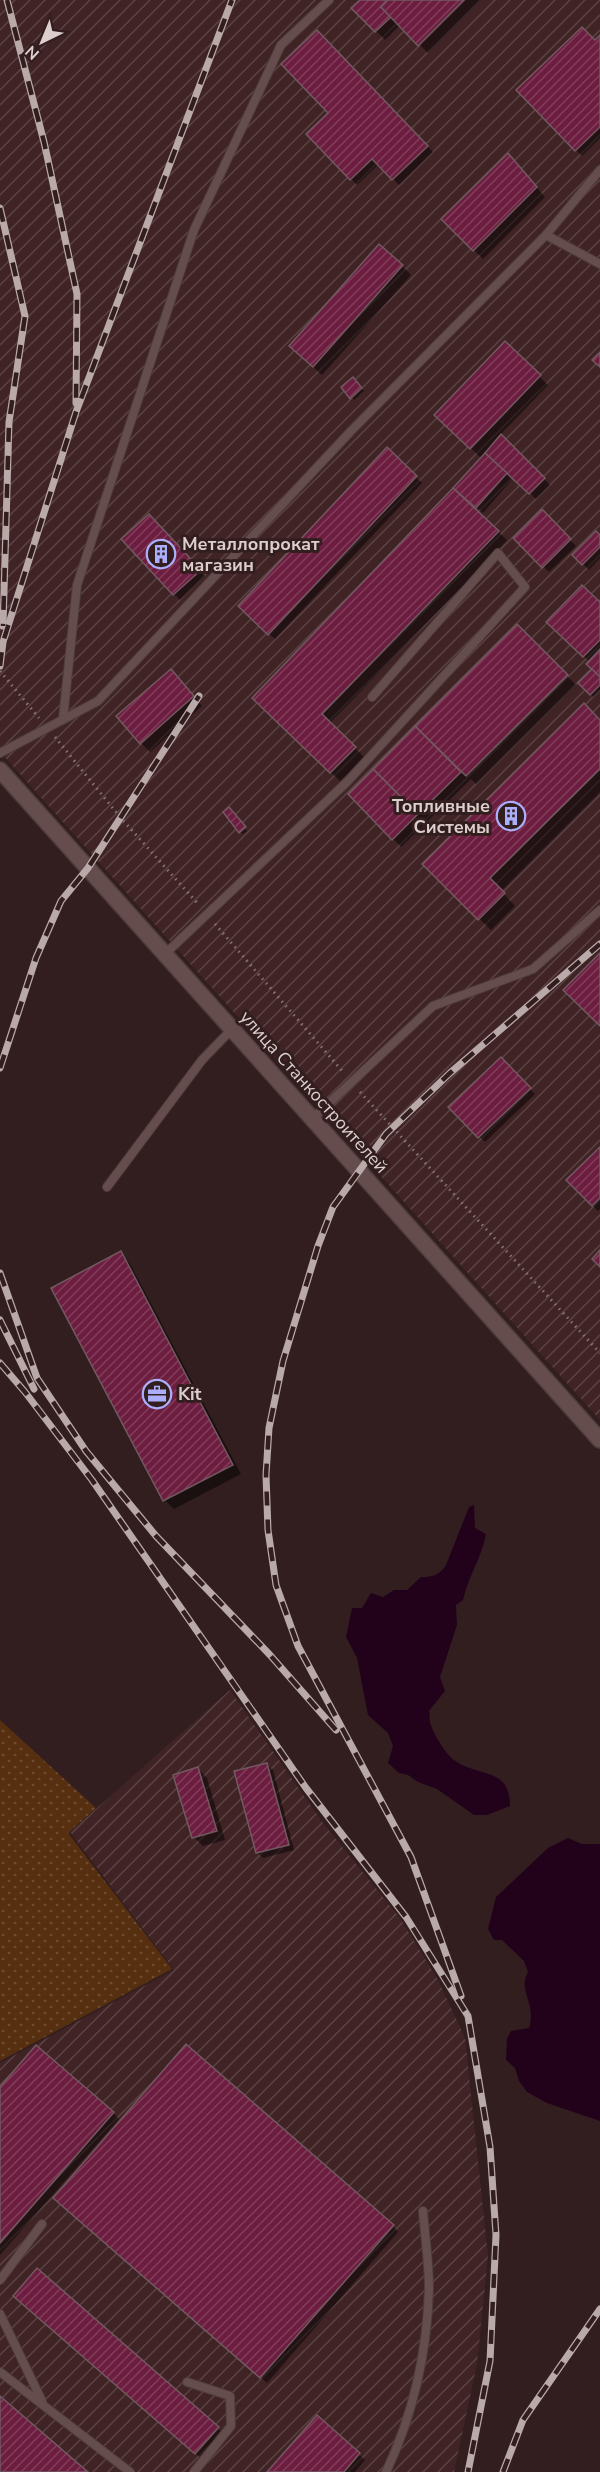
<svg xmlns="http://www.w3.org/2000/svg" width="600" height="2472" font-family="'Nunito Sans',sans-serif">
<defs>
<pattern id="industrial-furrows" width="10" height="10" patternUnits="userSpaceOnUse" patternTransform="scale(1.5)"><rect width="10" height="10" fill="#402325"/><path d="M-1 1l2-2M0 10L10 0M9 11l2-2" fill="none" stroke="#5b4243"/></pattern>
<pattern id="garden-dots" width="8" height="8" patternUnits="userSpaceOnUse" patternTransform="scale(1.5)"><rect width="8" height="8" fill="#562f10"/><path d="M2 2h.1M6 6h.1" fill="none" stroke="#6e4c32" stroke-width="1.8" stroke-linecap="round"/></pattern>
<pattern id="building-hatch" width="6" height="6" patternUnits="userSpaceOnUse" patternTransform="scale(1.5)"><rect width="6" height="6" fill="#6d1e40"/><path d="M-1 1l2-2M0 6l6-6M5 7l2-2" fill="none" stroke="#813e5a"/></pattern>
</defs>
<rect width="100%" height="100%" fill="#331e1f"/>
<g fill="url(#industrial-furrows)">
<path d="M0 0H600V1420L0 752Z"/>
<path d="M230 1690 323 1823 400 1918 438 1980 465 2038 488 2256 477 2364 454 2472H0V2063L174 1970 70 1832Z"/>
</g>
<path fill="url(#garden-dots)" d="M0 1720 96 1808 68 1833 172 1969 0 2061Z"/>
<g fill="#22021a">
<path d="M474 1505 475 1528 486 1534C482 1557 468 1577 463 1600L456 1605 457 1625 440 1677 445 1691 429 1711C430 1716 429 1721 431 1725 434 1735 446 1754 454 1760 478 1778 510 1766 510 1806L487 1815H474L437 1789 418 1782 408 1775 399 1773 388 1763 393 1746 388 1733 368 1715 357 1658 346 1637 352 1608H362L371 1593 383 1597 394 1590H407L421 1577C434 1577 439 1575 446 1565L469 1507Z"/>
<path d="M568 1838 582 1844H600V2121L547 2103 527 2092 519 2081 515 2068 506 2060 507 2039 511 2031 529 2028C537 2002 517 1992 528 1972L524 1961 502 1940H494L488 1929 496 1897 548 1848Z"/>
</g>
<g fill="#0007">
<path d="M362 0H481L428 53 400 25 385 40 354 8Z"/>
<path d="M317 32 433 152 399 185 379 164 357 185 308 134 330 113Z"/>
<path d="M600 37V138L582 156 518 90Z"/>
<path d="M516 164 545 197 483 259 443 219Z"/>
<path d="M402 266 411 275 322 375 300 355Z"/>
<path d="M505 343 548 385 500 435 550 485 536 499 514 477 483 513 467 499 465 501 507 540 330 723 364 757 340 781 254 698 482 459 437 415Z"/>
<path d="M353 379 364 391 354 400 343 388Z"/>
<path d="M387 450 422 483 275 639 240 606Z"/>
<path d="M542 512 576 546 549 572 515 538Z"/>
<path d="M149 516 205 576 180 600 123 539Z"/>
<path d="M600 537V558L589 570 574 555Z"/>
<path d="M600 604V690L593 697 580 683 593 669 590 662 548 622Z"/>
<path d="M517 626 576 685 476 784 471 779 401 847 350 794Z"/>
<path d="M179 680 202 706 150 752 141 743Z"/>
<path d="M600 721V792L501 891 515 906 491 930 424 864Z"/>
<path d="M231 811 247 831 243 834 240 832Z"/>
<path d="M501 1059 535 1094 485 1142 450 1107Z"/>
<path d="M600 1149V1209L598 1211 568 1180Z"/>
<path d="M120 1253 129 1262 241 1474 174 1509 165 1500 53 1289Z"/>
<path d="M267 1765 273 1770 294 1850 263 1858 257 1852Z"/>
<path d="M198 1769 207 1778 225 1840 203 1846 194 1837Z"/>
<path d="M0 2089 113 2113 119 2119 0 2255Z"/>
<path d="M61 2203 393 2226 398 2232 267 2383Z"/>
<path d="M37 2270 224 2434 202 2459 21 2301Z"/>
<path d="M317 2417 365 2460 355 2472H269Z"/>
</g>
<g fill="url(#building-hatch)" stroke="#715960" stroke-width="1.5">
<path d="M360 0H388L381 7 391 17 375 32 351 8Z"/>
<path d="M388 0H464L418 46 381 7Z"/>
<path d="M582 27 595 40 600 35V127L575 151 516 90Z"/>
<path d="M317 30 428 146 392 180 372 159 350 180 306 134 328 113 281 64Z"/>
<path d="M508 153 537 187 473 251 441 219Z"/>
<path d="M379 244 403 265 313 367 289 346Z"/>
<path d="M505 341 541 375 470 449 434 415Z"/>
<path d="M600 352V367L592 360Z"/>
<path d="M353 377 362 388 350 399 341 387Z"/>
<path d="M501 434 545 478 529 494 485 453Z"/>
<path d="M387 447 417 476 268 635 238 606Z"/>
<path d="M485 453 507 473 476 508 453 488Z"/>
<path d="M453 488 499 531 322 714 356 747 330 773 252 698Z"/>
<path d="M542 509 571 539 542 568 513 538Z"/>
<path d="M149 514 201 570 173 595 121 539Z"/>
<path d="M596 531 600 535V547L582 565 572 555Z"/>
<path d="M582 585 600 602V640L583 657 546 622Z"/>
<path d="M517 624 568 675 466 776 415 726Z"/>
<path d="M600 649V675L599 676 586 664Z"/>
<path d="M171 669 194 696 140 744 116 716Z"/>
<path d="M592 669 600 677V685L590 695 578 683Z"/>
<path d="M584 703 600 720V769L490 878 505 893 478 920 422 864Z"/>
<path d="M415 726 461 772 418 814 373 769Z"/>
<path d="M373 769 418 814 392 840 348 794Z"/>
<path d="M229 807 246 827 239 833 223 812Z"/>
<path d="M600 953V1026L563 990Z"/>
<path d="M501 1057 531 1088 478 1138 448 1107Z"/>
<path d="M600 1147V1198L592 1206 566 1180Z"/>
<path d="M600 1250V1267L592 1259Z"/>
<path d="M121 1251 233 1465 163 1501 51 1288Z"/>
<path d="M267 1763 289 1845 256 1853 234 1771Z"/>
<path d="M198 1767 217 1831 192 1838 173 1775Z"/>
<path d="M186 2044 394 2225 260 2378 53 2198Z"/>
<path d="M36 2045 114 2112 0 2243V2087Z"/>
<path d="M37 2268 219 2427 195 2454 13 2296Z"/>
<path d="M0 2396 88 2472H0Z"/>
<path d="M317 2415 360 2453 344 2472H267Z"/>
</g>
<g fill="none" stroke-linecap="round" stroke-linejoin="round">
<g stroke="#4d3b3b" stroke-width="10">
<g id="service">
<path d="M546 235 600 264"/>
<path d="M63 719 77 585 194 230 281 45 329 0"/>
<path d="M0 753 98 701 351 431 546 235 600 170"/>
<path d="M165 954 348 781 525 587 498 553 372 697"/>
<path d="M312 1119 433 1006 533 969 600 910"/>
<path d="M107 1187 202 1060 232 1029"/>
<path d="M0 2280 42 2224"/>
<path d="M0 2314 42 2401"/>
<path d="M0 2372 130 2472"/>
<path d="M187 2382 230 2396 231 2426 194 2472"/>
<path d="M386 2472C413 2415 427 2353 429 2289 429 2263 425 2237 423 2211"/>
</g>
</g>
<g stroke="#4d3b3b" stroke-width="18">
<path id="secondary" d="M0 770 600 1440"/>
</g>
<g stroke="#867474" stroke-width="3" stroke-dasharray="1.5 4.5" stroke-linecap="butt">
<path d="M0 671 39 718"/>
<path d="M55 737 120 817 199 905"/>
<path d="M215 924 344 1073"/>
<path d="M360 1092 600 1353"/>
</g>
<use href="#service" stroke="#664d4d" stroke-width="8"/>
<use href="#secondary" stroke="#664d4d" stroke-width="15"/>
<g stroke="#b9a9a9" stroke-width="7">
<g id="rail">
<path d="M7 0 44 142 77 294 76 403"/>
<path d="M0 208 25 316 9 422 3 626"/>
<path d="M0 666 3 642 76 412 232 0"/>
<path d="M0 1068 36 958 61 901 88 868 199 696"/>
<path d="M0 1273 37 1378 86 1451 156 1536 270 1655 336 1730"/>
<path d="M0 1320 34 1389"/>
<path d="M0 1363 25 1392 92 1480 306 1788 406 1917 468 2016 490 2147 496 2235 490 2361 468 2472"/>
<path d="M461 1996 411 1857 298 1646 276 1585 268 1530 266 1475 269 1428 283 1361 318 1246 333 1207 386 1134 450 1073 600 944"/>
<path d="M503 2472 523 2420 600 2309"/>
</g>
</g>
<use href="#rail" stroke="#331e1f" stroke-width="4.5" stroke-dasharray="14" stroke-linecap="butt"/>
</g>
<defs>
<g id="building-ring" transform="scale(1.5)"><circle r="9.5" fill="#331e1f" stroke="#abaffb" stroke-width="1.5"/><path d="M-4-6H4V6H1V3H-1V6H-4ZM-2.5-4.3h1.7v1.8h-1.7ZM.8-4.3h1.7v1.8H.8ZM-2.5-1h1.7V.8h-1.7ZM.8-1h1.7V.8H.8Z" fill="#abaffb"/></g>
<g id="office-ring" transform="scale(1.5)"><circle r="9.5" fill="#331e1f" stroke="#abaffb" stroke-width="1.5"/><path d="M-6-3h4V-5.5h4V-3h4V5H-6ZM-1-4.5V-3h2v-1.5ZM-6 0V1H6V0Z" fill="#abaffb"/></g>
</defs>
<g fill-rule="evenodd">
<use href="#building-ring" x="161" y="554"/>
<use href="#building-ring" x="511" y="816"/>
<use href="#office-ring" x="157" y="1394"/>
</g>
<g text-anchor="middle" dominant-baseline="central" stroke-width="6" stroke-linejoin="round" paint-order="stroke">
<g font-size="18" font-weight="bold" fill="#ddcece" stroke="#331e1f" text-anchor="start">
<text x="182" y="544">Металлопрокат<tspan x="182" dy="21">магазин</tspan></text>
<text x="490" y="806" text-anchor="end">Топливные<tspan x="490" dy="21">Системы</tspan></text>
<text x="178" y="1394">Kit</text>
</g>
<g font-size="18" fill="#ddcece" stroke="#331e1f">
<text transform="translate(314 1092) rotate(48)">улица Станкостроителей</text>
</g>
</g>
<g transform="translate(42 42) rotate(223)" stroke="#331e1f" stroke-width="4.5" paint-order="stroke">
<path d="M0-4.5L10 22L0 15L-10 22Z" fill="#ddcece"/>
<text y="-9" font-size="16" font-weight="bold" text-anchor="middle" fill="#ddcece">N</text>
</g>
</svg>
